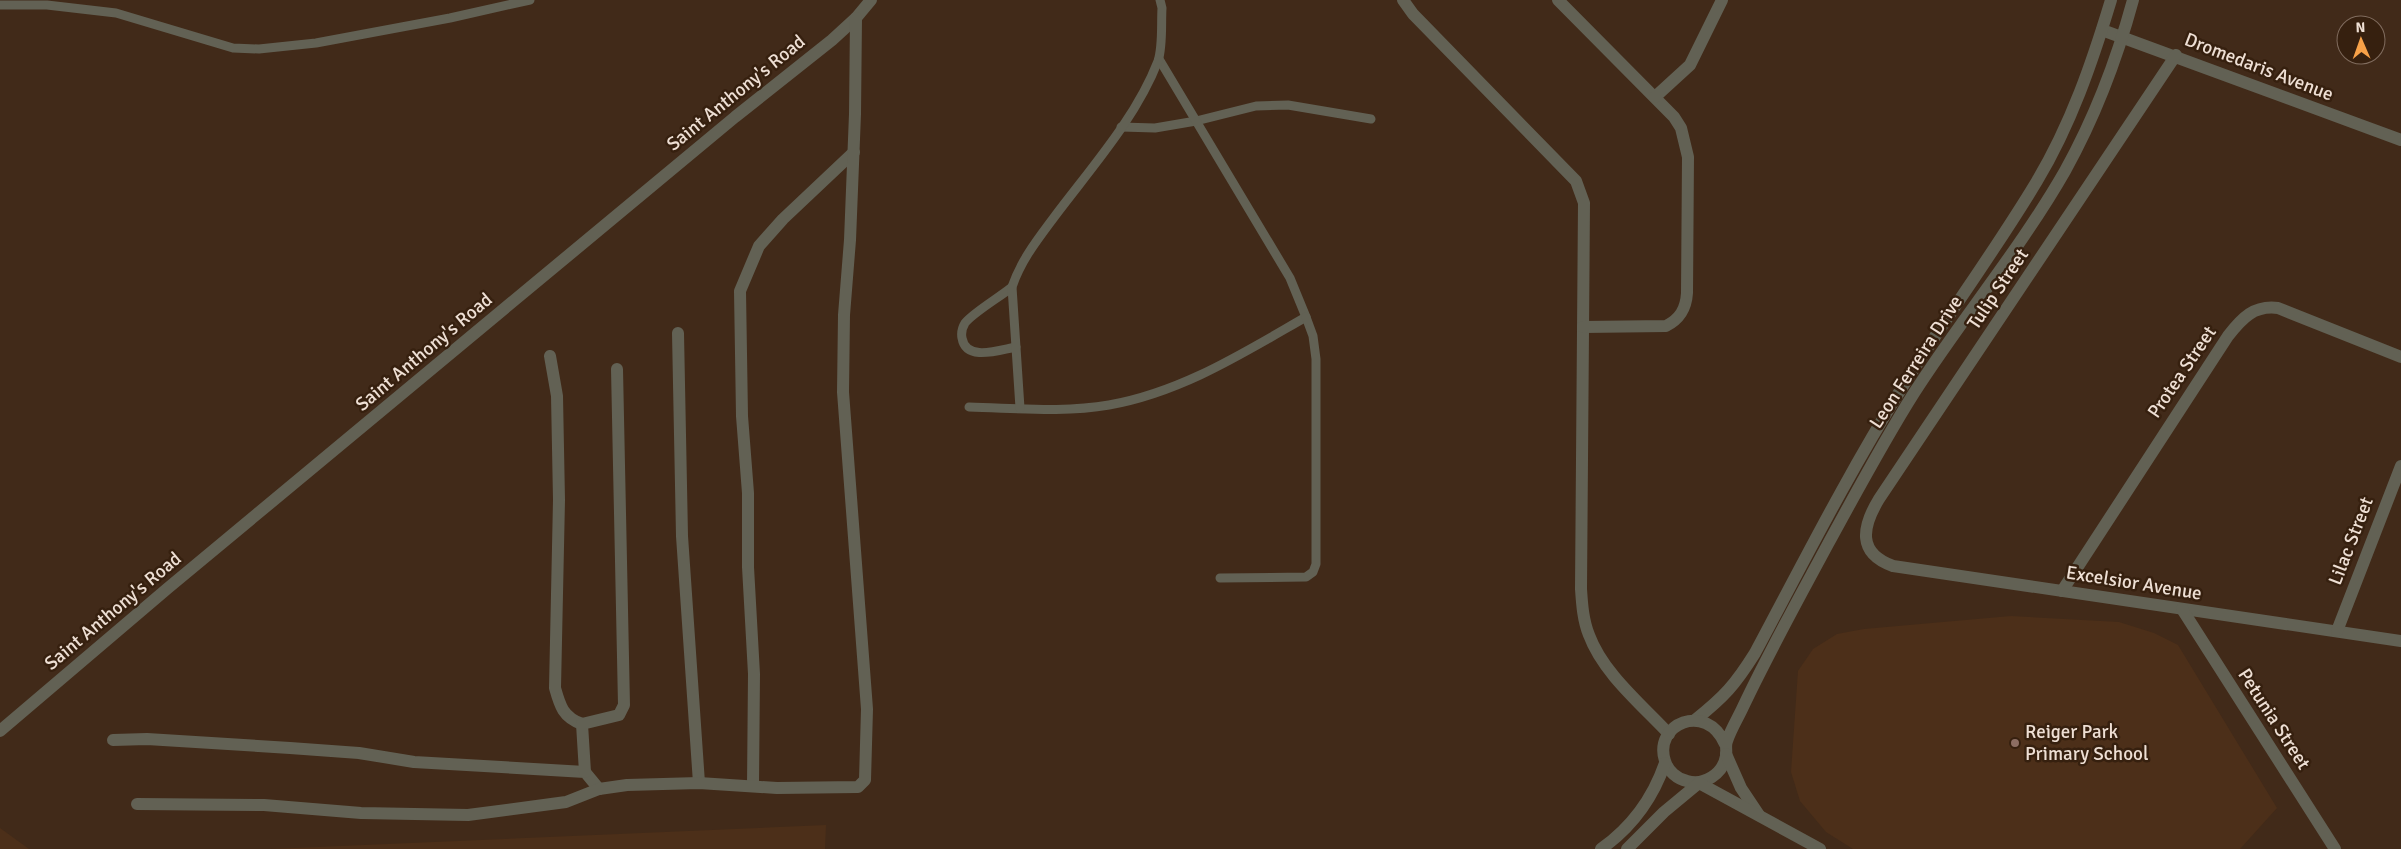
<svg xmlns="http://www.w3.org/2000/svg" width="2401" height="849" font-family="Signika,sans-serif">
<rect width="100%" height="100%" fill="#412a19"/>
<g fill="#4c2f19">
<path d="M2011 616 2119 622 2154 633 2178 645 2277 808 2240 849H1853L1826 832 1800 801 1791 772 1798 671 1813 649 1837 634 1864 629Z"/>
<path d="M826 825 825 849H271Z"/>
<path d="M0 828 29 849H0Z"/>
</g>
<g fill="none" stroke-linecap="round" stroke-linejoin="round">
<g stroke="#626154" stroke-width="9">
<path d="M0 5H47L116 13 233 48 259 49 316 43 450 18 530 0"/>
<path d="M1121 127 1155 128 1196 121 1256 106 1288 105 1371 119"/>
<path d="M1012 287C1000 297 974 312 965 323 962 328 961 333 962 338 966 362 999 350 1016 347"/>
<path d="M969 407C1015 408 1064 413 1109 405 1182 392 1243 353 1306 317L1290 278 1159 59"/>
<path d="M1020 408 1012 287C1021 260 1038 239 1055 216 1091 168 1136 118 1158 61 1163 46 1161 24 1162 8L1160 0"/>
<path d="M1220 578 1306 577 1313 572 1316 564V359L1313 336 1306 317"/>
</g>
<g stroke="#626154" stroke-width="12">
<path d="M1403 0 1413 14 1576 181 1584 203 1581 589C1582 604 1583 620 1589 635 1603 673 1641 704 1669 734"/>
<path d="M1558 0 1674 117 1681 128 1688 157 1687 293C1686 309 1680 319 1666 326L1583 327"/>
<path d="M2102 30 2401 140"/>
<path d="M2176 55 1879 499C1862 527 1857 553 1893 566L2401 641"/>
<path d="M1655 97 1690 65 1722 0"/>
<path d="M678 333 682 536 699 783"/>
<path d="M550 356 557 396 559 500 555 688C560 706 563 717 582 724"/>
<path d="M2062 591 2228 336C2242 318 2254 305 2278 308L2401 357"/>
<path d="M2182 609 2335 849"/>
<path d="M2337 631 2401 466"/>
<path d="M1695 720C1724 697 1735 685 1755 653 1803 563 1849 472 1903 386 1946 317 1995 251 2037 181 2071 124 2092 63 2111 0"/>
<path d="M0 731 168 588 735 117 832 40 856 18 871 0"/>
<path d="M113 740 147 739 290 748 359 753 414 762 585 772 599 789"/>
<path d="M1725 744C1706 701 1653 724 1665 761 1668 771 1677 779 1687 781 1704 786 1723 774 1726 756 1727 750 1725 746 1727 741 1731 729 1738 718 1743 707 1769 652 1799 598 1828 544 1856 493 1883 442 1914 393 1962 318 2021 248 2065 171 2095 117 2117 59 2133 0"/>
<path d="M1726 754 1741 788 1759 815"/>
<path d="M585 772 582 724 619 715 624 705 617 369"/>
<path d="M753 786 754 674 748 567V493L742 416 740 291 759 246 783 219 854 152"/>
<path d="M137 804 264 805 361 813 468 815 566 802 599 789 627 785 699 783 777 788 858 787 865 780 867 709 843 392 844 315 850 240 855 114 856 18"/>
<path d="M1601 849C1632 827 1653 798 1665 763"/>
<path d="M1627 849 1664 812 1699 783 1820 849"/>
</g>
</g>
<circle fill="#8d6e63" stroke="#36200f" stroke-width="2" cx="2015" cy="743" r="5"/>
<g text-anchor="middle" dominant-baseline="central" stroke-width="5" stroke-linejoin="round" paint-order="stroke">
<g font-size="19" fill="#eedfd4" stroke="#36200f">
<text transform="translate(2259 67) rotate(21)">Dromedaris Avenue</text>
<text transform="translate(736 93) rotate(-39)">Saint Anthony's Road</text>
<text transform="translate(1998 289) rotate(-56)">Tulip Street</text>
<text transform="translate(424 352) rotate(-40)">Saint Anthony's Road</text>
<text transform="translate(1916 362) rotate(-57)">Leon Ferreira Drive</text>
<text transform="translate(2182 372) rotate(-56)">Protea Street</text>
<text transform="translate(2351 541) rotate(-69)">Lilac Street</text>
<text transform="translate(2134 583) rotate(9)">Excelsior Avenue</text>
<text transform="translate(113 611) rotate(-40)">Saint Anthony's Road</text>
<text transform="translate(2274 719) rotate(57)">Petunia Street</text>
</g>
<g font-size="19" fill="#eedfd4" stroke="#36200f" text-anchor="start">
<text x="2025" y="732">Reiger Park<tspan x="2025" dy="22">Primary School</tspan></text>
</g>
</g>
<g transform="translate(2361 40) rotate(358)"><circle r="24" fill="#36200f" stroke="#806c5e"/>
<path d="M0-4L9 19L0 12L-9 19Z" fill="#f7a148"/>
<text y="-8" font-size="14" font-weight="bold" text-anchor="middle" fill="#eedfd4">N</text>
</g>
</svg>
